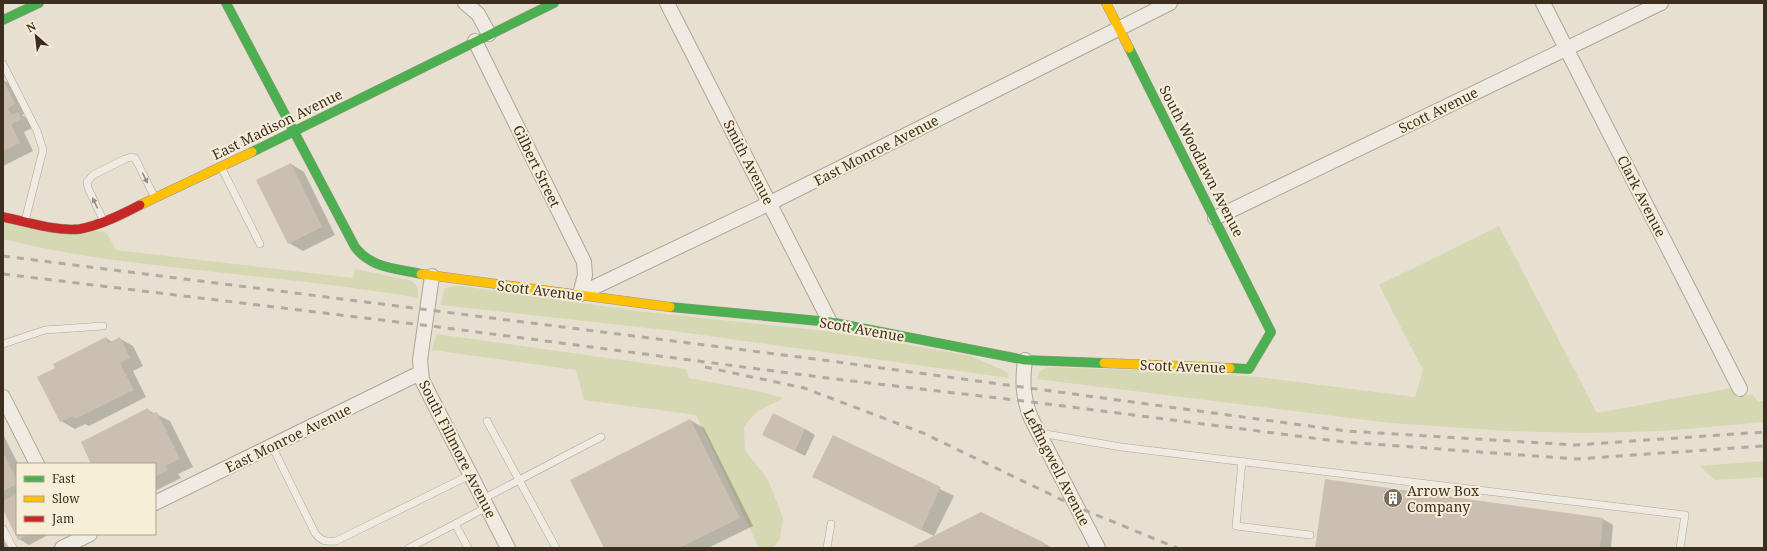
<svg xmlns="http://www.w3.org/2000/svg" width="1767" height="551" font-family="'Noto Serif',serif">
<rect width="100%" height="100%" fill="#e7e0d1"/>
<g fill="#d6d7b3">
<path d="M3 222 106 232 116 250 353 278 355 269 409 280C418 285 419 288 418 298 302 278 185 272 68 253 47 249 25 244 3 239Z"/>
<path d="M1499 226 1597 413 1731 388 1737 398 1752 394 1758 401H1764V422L1663 431 1587 433 1508 431 1390 423 1037 379 1039 372 1047 367 1161 371 1259 377 1415 397 1423 370 1379 285Z"/>
<path d="M461 286 645 312 825 331 882 340 971 356 1007 372 1009 378 674 331 441 305 444 289 448 287Z"/>
<path d="M436 334 686 369 689 378 763 392 783 398 758 411 744 426 745 450 768 480 783 517 780 539 773 548H759L696 415 584 400 576 370 432 350Z"/>
<path d="M1764 461V477L1715 480 1699 466Z"/>
</g>
<g fill="#0003">
<path d="M3 80 16 87 28 112 22 115 31 121 34 127 24 132 33 151 3 166Z"/>
<path d="M291 164 304 172 335 235 303 251 289 243Z"/>
<path d="M106 338 112 342 119 338 133 346 143 366 133 371 146 397 89 426 85 424 75 429 61 421 56 368Z"/>
<path d="M148 410 170 421 193 467 178 474 181 478 155 491V464H92Z"/>
<path d="M690 420 704 428 753 526 708 548H605Z"/>
<path d="M805 429 815 435 805 456 764 435Z"/>
<path d="M3 434 18 464 17 534H50L29 545 19 539 3 508V502L5 501 3 500Z"/>
<path d="M833 436 954 496 934 536 814 477Z"/>
<path d="M1326 480 1603 519 1613 525 1611 548H1316Z"/>
<path d="M3 539 8 548H3Z"/>
<path d="M1045 544 1052 548H913Z"/>
</g>
<g fill="#cbbfb2">
<path d="M3 80 15 104 8 108 11 115 18 112 21 119 11 124 20 143 3 151Z"/>
<path d="M291 163 322 227 288 244 256 180Z"/>
<path d="M106 337 108 343 120 337 130 358 120 363 134 390 75 419 73 416 60 422 37 377 55 368 53 364Z"/>
<path d="M148 408 151 414 157 412 180 459 165 466 168 470 155 477V464H91L81 442Z"/>
<path d="M773 413 805 429 795 451 762 435Z"/>
<path d="M690 419 740 518 679 548H604L570 480Z"/>
<path d="M833 435 941 487 921 530 812 477Z"/>
<path d="M3 452 17 480V484L3 491Z"/>
<path d="M1325 479 1603 518 1600 548H1315Z"/>
<path d="M17 494V534H29L18 540 3 510V501Z"/>
<path d="M981 512 1045 543 1043 548H910Z"/>
</g>
<g fill="none" stroke-linecap="round" stroke-linejoin="round">
<g stroke="#ada599" stroke-width="8">
<g id="lane">
<path d="M3 64 37 131 43 150 25 221"/>
<path d="M221 167 260 244"/>
<path d="M104 222 88 188 87 182 93 175 125 159 131 157 135 158 155 198"/>
<path d="M3 344 45 330 103 326"/>
<path d="M487 421 556 548"/>
<path d="M1040 433 1121 447 1685 515 1680 548"/>
<path d="M272 446 315 533C321 541 325 542 336 541L470 475"/>
<path d="M1242 461 1236 526 1310 535"/>
<path d="M483 499 601 437"/>
<path d="M3 529 13 548"/>
<path d="M409 548 455 524"/>
<path d="M468 548 455 524 487 507"/>
<path d="M827 548 831 524"/>
</g>
</g>
<g stroke="#ada599" stroke-width="16">
<g id="street">
<path d="M465 3 478 14 489 34"/>
<path d="M667 3 830 322"/>
<path d="M1543 3 1740 389"/>
<path d="M475 41 584 262 585 275 580 294"/>
<path d="M1215 218 1661 3"/>
<path d="M432 276 420 360 422 380 508 548"/>
<path d="M580 294 770 203 1170 3"/>
<path d="M1025 360C1022 382 1023 398 1031 418L1098 548"/>
<path d="M3 397 37 464"/>
<path d="M155 503 420 373"/>
<path d="M62 548 90 534"/>
</g>
</g>
<g stroke="#9c958a" stroke-width="10">
<g id="fast">
<path d="M226 3 355 247C372 269 396 268 421 274"/>
<path d="M3 20 39 3"/>
<path d="M1129 48 1271 332 1249 369 1230 368"/>
<path d="M252 152 554 3"/>
<path d="M670 307 830 322 1025 360 1104 363"/>
</g>
</g>
<g stroke="#9c958a" stroke-width="10">
<g id="slow">
<path d="M1106 3 1129 48"/>
<path d="M140 205 252 152"/>
<path d="M421 274 670 307"/>
<path d="M1104 363 1230 368"/>
</g>
</g>
<g stroke="#9c958a" stroke-width="10">
<path id="jam" d="M3 217C25 221 57 232 80 229 101 225 121 215 140 205"/>
</g>
<use href="#lane" stroke="#efebe3" stroke-width="7"/>
<use href="#street" stroke="#efebe3" stroke-width="14"/>
<use href="#fast" stroke="#4caf50" stroke-width="9"/>
<use href="#slow" stroke="#ffc107" stroke-width="9"/>
<use href="#jam" stroke="#c62828" stroke-width="9"/>
<g stroke="#afaaa2" stroke-width="3" stroke-dasharray="7 7" stroke-linecap="butt">
<path d="M3 256 823 360 1346 431 1575 445 1764 432"/>
<path d="M3 274 439 327 827 378 1024 401 1344 442 1576 459 1764 446"/>
<path d="M705 367 804 388 923 433 1077 507 1177 548"/>
</g>
</g>
<defs><path id="oneway-solid" d="M-6-.8H1V-3.2L6.5 0L1 3.2V.8H-6Z"/></defs>
<g fill="#968c82">
<use href="#oneway-solid" transform="translate(145 178) rotate(64)"/>
<use href="#oneway-solid" transform="translate(95 203) rotate(-116)"/>
</g>
<defs>
<g id="building-disc" transform="scale(1)"><circle r="9.5" fill="#786c5e" stroke="#f7eed8"/><path d="M-4-6H4V6H1V3H-1V6H-4ZM-2.5-4.3h1.7v1.8h-1.7ZM.8-4.3h1.7v1.8H.8ZM-2.5-1h1.7V.8h-1.7ZM.8-1h1.7V.8H.8Z" fill="#fff"/></g>
</defs>
<g fill-rule="evenodd">
<use href="#building-disc" x="1393" y="498"/>
</g>
<g text-anchor="middle" dominant-baseline="central" stroke-width="4" stroke-linejoin="round" paint-order="stroke">
<g font-size="14" fill="#3d2e20" stroke="#f7eed8">
<text transform="translate(1438 110) rotate(-26)">Scott Avenue</text>
<text transform="translate(277 124) rotate(-26)">East Madison Avenue</text>
<text transform="translate(876 150) rotate(-27)">East Monroe Avenue</text>
<text transform="translate(1202 161) rotate(63)">South Woodlawn Avenue</text>
<text transform="translate(749 162) rotate(63)">Smith Avenue</text>
<text transform="translate(537 166) rotate(64)">Gilbert Street</text>
<text transform="translate(1642 196) rotate(63)">Clark Avenue</text>
<text transform="translate(540 290) rotate(7)">Scott Avenue</text>
<text transform="translate(862 329) rotate(10)">Scott Avenue</text>
<text transform="translate(1183 366) rotate(2)">Scott Avenue</text>
<text transform="translate(288 438) rotate(-26)">East Monroe Avenue</text>
<text transform="translate(458 449) rotate(63)">South Fillmore Avenue</text>
<text transform="translate(1057 467) rotate(63)">Leffingwell Avenue</text>
</g>
<g font-size="14" fill="#3d2e20" stroke="#f7eed8" text-anchor="start">
<text x="1407" y="490">Arrow Box<tspan x="1407" dy="16">Company</tspan></text>
</g>
</g>
<rect width="1767" height="551" fill="none" stroke="#3d2e20" stroke-width="8"/>
<rect x="16" y="463" width="140" height="72" fill="#f7eed8" stroke="#ada18e"/>
<rect x="24" y="476" width="20" height="6" fill="#4caf50" stroke="#ada18e"/>
<text x="52" y="483" font-size="12" fill="#3d2e20">Fast</text>
<rect x="24" y="496" width="20" height="6" fill="#ffc107" stroke="#ada18e"/>
<text x="52" y="503" font-size="12" fill="#3d2e20">Slow</text>
<rect x="24" y="516" width="20" height="6" fill="#c62828" stroke="#ada18e"/>
<text x="52" y="523" font-size="12" fill="#3d2e20">Jam</text>
<g transform="translate(36 36) rotate(332)" stroke="#f7eed8" stroke-width="3" paint-order="stroke">
<path d="M0-3L7 15L0 10L-7 15Z" fill="#3d2e20"/>
<text y="-6" font-size="11" font-weight="bold" text-anchor="middle" fill="#3d2e20">N</text>
</g>
</svg>
